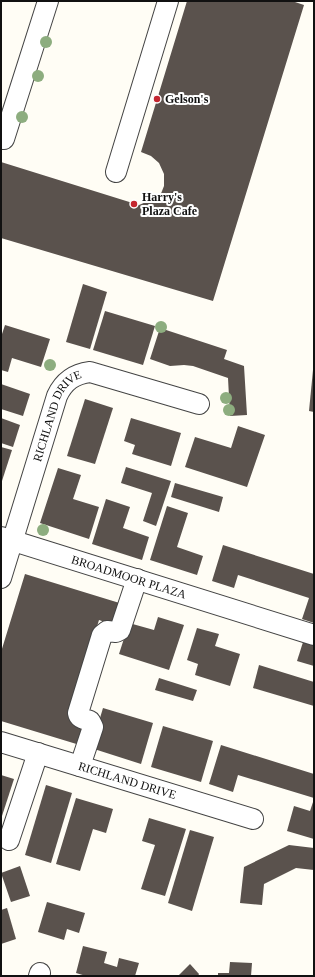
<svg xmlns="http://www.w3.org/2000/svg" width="315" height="977" font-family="Georgia,serif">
<rect width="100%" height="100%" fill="#fffdf5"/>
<g fill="#5a524d">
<path d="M187 1H292L304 5 213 301 1 238V162L139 205 160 196 164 186V174L159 163 151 156 141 152Z"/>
<path d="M83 284 107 292 90 349 66 342Z"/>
<path d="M105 311 155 326 143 365 93 350Z"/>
<path d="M5 325 50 339 41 367 12 358 8 372 1 370V337Z"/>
<path d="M160 328 227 350 224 359 244 366 247 415 230 416 228 378 193 366 184 365 170 366 150 359Z"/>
<path d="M313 370H314V412L309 411Z"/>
<path d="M1 384 30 394 23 416 1 409Z"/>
<path d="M85 399 113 408 95 464 67 456Z"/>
<path d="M1 418 20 425 13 447 1 443Z"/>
<path d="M131 418 181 433 171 466 132 454 135 445 124 441Z"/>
<path d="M238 426 265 435 247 487 185 467 195 437 231 448Z"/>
<path d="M1 447 12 450 1 484Z"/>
<path d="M126 467 171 481 156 526 143 521 152 493 121 483Z"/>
<path d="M58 468 81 475 73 499 99 507 89 539 40 523Z"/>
<path d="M175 483 223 497 219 512 171 497Z"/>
<path d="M106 499 130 507 123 528 149 537 142 560 92 544Z"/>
<path d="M167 506 188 513 177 547 203 556 197 575 150 560Z"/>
<path d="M223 545 314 574V623L302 619 309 598 238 575 234 588 212 581Z"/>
<path d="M25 574 126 605 119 627 99 620 69 718 90 725 83 746 1 721V652Z"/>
<path d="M158 617 184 625 169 670 119 654 129 623 154 630Z"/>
<path d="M197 628 219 634 215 646 240 654 230 686 195 675 198 664 187 660Z"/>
<path d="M304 639 314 642V666L297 661Z"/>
<path d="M259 665 314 682V706L253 688Z"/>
<path d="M159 678 197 690 193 701 155 690Z"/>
<path d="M103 708 153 723 141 764 91 748Z"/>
<path d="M163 726 213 741 201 782 151 767Z"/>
<path d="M221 745 314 774V798L238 775 233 792 209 784Z"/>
<path d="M1 775 14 779 1 819Z"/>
<path d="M46 785 72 793 51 863 25 855Z"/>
<path d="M76 798 113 809 106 833 93 829 80 871 56 864Z"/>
<path d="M314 799V839L287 831 294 806 310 811Z"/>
<path d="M149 818 186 829 165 896 141 889 155 845 142 841Z"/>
<path d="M190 830 214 837 192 911 168 903Z"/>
<path d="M289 845 314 848V870L296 868 264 884 262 905 240 903 244 867Z"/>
<path d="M20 866 30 896 11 902 1 873Z"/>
<path d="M47 902 85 913 79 933 67 929 64 940 38 932Z"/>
<path d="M7 908 16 939 1 944V910Z"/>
<path d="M83 946 107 952 104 963 117 967 119 958 139 963 135 976H86L76 973Z"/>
<path d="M230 962 252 963 251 976H218V973H229Z"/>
<path d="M190 964 199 974 198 976H178Z"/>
</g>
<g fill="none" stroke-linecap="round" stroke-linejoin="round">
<g stroke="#444" stroke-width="22">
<g id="minor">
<path d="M4 139 48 1"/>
<path d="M116 172 168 1"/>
<path id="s1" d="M1 537 314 635"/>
<path id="s2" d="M1 578 57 396C64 381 74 374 90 372L199 404"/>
<path id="s3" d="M1 742 253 819"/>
<path d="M80 766 93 727 90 721C85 719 79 719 78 713L102 635 107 631 116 632 120 630 137 579"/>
<path d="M9 840 38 753"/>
<path d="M39 976 40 973"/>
</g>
</g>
<use href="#minor" stroke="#fff" stroke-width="20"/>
</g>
<g fill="#8dad7f">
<circle cx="46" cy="42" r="6"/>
<circle cx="38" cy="76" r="6"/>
<circle cx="22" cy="117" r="6"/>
<circle cx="161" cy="327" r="6"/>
<circle cx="50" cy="365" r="6"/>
<circle cx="226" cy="398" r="6"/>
<circle cx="229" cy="410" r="6"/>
<circle cx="43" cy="530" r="6"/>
</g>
<g fill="#c4262e" stroke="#fff" stroke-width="1.5">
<circle cx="157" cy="99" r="4"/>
<circle cx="134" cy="204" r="4"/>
</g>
<g text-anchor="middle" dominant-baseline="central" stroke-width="4" stroke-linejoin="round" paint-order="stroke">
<g font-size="12" font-weight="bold" fill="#111" stroke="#fff" text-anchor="start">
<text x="165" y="99">Gelson's</text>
<text x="142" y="197">Harry's<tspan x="142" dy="14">Plaza Cafe</tspan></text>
</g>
<g font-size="12" fill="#111" stroke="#fff">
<text stroke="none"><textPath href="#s2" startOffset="173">RICHLAND DRIVE</textPath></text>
<text stroke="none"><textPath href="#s1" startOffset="134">BROADMOOR PLAZA</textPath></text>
<text stroke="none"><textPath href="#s3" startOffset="132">RICHLAND DRIVE</textPath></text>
</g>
</g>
<rect width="315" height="977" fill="none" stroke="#111111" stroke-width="4"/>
</svg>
